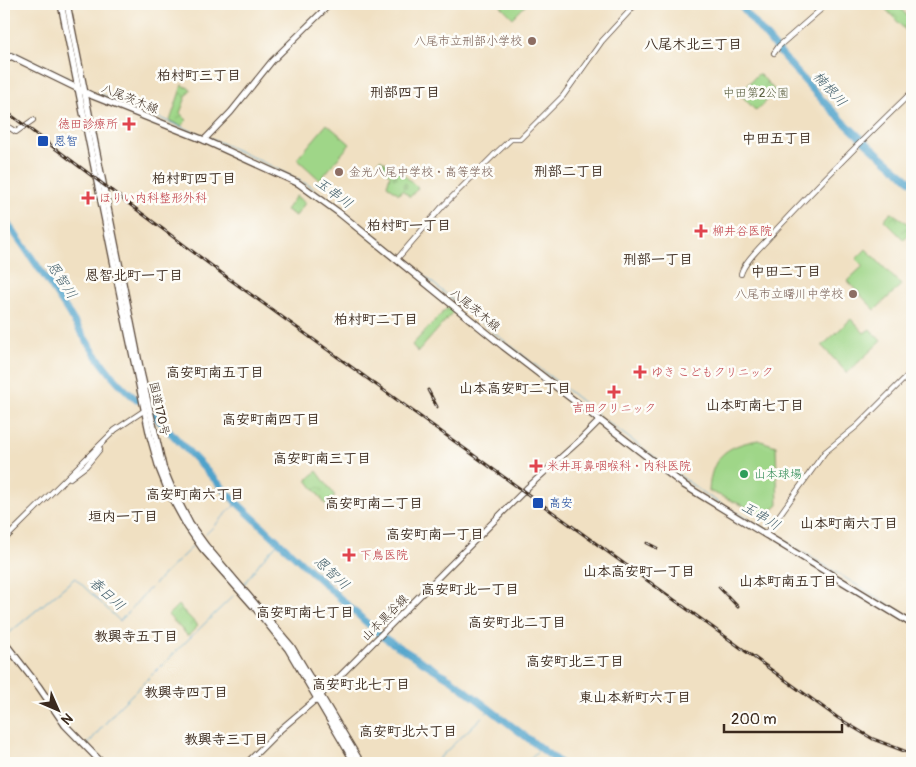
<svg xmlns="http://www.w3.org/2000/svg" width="916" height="767" font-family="Pangolin,'Klee One',sans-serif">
<defs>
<pattern id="cemetery-stones" width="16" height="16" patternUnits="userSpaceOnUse" patternTransform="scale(1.25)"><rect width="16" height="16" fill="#9fd688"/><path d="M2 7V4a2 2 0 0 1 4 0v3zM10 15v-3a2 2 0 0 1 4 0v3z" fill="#8ab875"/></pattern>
<pattern id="park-crowns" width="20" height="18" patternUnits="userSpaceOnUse" patternTransform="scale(1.25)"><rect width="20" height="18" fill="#9fd688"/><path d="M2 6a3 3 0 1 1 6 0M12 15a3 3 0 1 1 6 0" fill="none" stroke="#8ab875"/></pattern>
</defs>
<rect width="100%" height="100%" fill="#fdfcf7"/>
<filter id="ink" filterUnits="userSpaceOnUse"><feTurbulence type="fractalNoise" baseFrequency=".02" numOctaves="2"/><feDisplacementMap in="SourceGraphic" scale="10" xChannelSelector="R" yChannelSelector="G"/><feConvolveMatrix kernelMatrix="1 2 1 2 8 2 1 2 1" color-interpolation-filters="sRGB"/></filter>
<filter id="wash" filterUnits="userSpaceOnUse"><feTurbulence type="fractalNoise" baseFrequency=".0096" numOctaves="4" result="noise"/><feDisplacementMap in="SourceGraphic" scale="20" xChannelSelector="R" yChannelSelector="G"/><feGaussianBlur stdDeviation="1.12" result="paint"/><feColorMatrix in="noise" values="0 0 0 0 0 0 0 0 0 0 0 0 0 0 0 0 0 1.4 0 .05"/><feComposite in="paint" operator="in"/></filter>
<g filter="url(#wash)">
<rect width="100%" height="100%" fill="#f0e0c2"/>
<g fill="#9fd688" stroke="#6d8053">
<path d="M499 4H527L513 18Z"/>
<path d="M327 124 350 144 320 180 297 159Z"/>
<path d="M866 249 901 285 875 310 847 281 863 266 856 259Z"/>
<path d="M851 319 864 333 870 329 881 341 847 373 822 346Z"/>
<path d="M758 440 776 446 778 505 771 511 763 514 709 491C711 457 725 446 758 440Z"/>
</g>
<path fill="url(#cemetery-stones)" stroke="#6d8053" d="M380 159 403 174 418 188 410 197 402 190 399 194 387 185 390 175 377 162Z"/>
<g fill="url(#park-crowns)" stroke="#6d8053">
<path d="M881 4H889L893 8 898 5 912 22V33L909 34Z"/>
<path d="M758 74H760L776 92 756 111 740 94V92Z"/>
<path d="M182 85 191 89 186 97 180 113 187 120 181 126 170 121Z"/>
<path d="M296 196 305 203 296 216 286 210Z"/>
<path d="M892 213 912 226V232L904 240 884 220 889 214Z"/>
<path d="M449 306 454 311 418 352 412 345Z"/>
<path d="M317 471 335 496 326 505 307 480Z"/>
<path d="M178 605 198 626 188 636 168 615Z"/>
</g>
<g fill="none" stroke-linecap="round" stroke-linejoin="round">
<g stroke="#50a3cb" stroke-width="1">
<path d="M4 48 68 78"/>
<path d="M98 93 204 136"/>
<path d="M210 138 269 165 310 186 399 255"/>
<path d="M402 257 460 306 599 415"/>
<path d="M606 421 706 495 766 530"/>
<path d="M770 532 912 619"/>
<path d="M206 534 237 503"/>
<path d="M244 584 261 561 279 542"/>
<path d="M6 640 8 634 75 578 120 621 146 592 192 547"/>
<path d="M486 713 490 710"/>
<path d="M88 744 119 707 233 596"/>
<path d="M434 763 482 717"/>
<path d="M525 763 541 748"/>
</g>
<g stroke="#50a3cb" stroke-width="7">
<path d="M739 4C769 40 799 77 832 110 857 136 884 159 912 182"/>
<path d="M4 219C26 248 45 277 65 307 86 340 106 375 137 400"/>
<path d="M154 415 237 503 381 636 452 680 560 763"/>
</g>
</g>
</g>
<g filter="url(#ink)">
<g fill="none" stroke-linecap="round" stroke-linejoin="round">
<g stroke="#564537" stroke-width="6">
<g id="tertiary">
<path d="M774 53 779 46 827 4"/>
<path d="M4 124 16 132 33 120"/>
<path d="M397 259 442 207 493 156 511 139H520L563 96 602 41 636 4"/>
<path d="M741 274C744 261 765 243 774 232 819 184 865 137 912 92"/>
<path d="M70 478 86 466 100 449"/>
<path d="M765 535 825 452 857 426 912 371"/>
<path d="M4 540 115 430 145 410"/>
</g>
</g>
<g stroke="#564537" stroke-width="7">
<g id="secondary">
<path d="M204 140 231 112 272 61 330 4"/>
<path d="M247 763 281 729 321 695 528 487 579 441 599 421"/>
</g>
</g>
<g stroke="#564537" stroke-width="8">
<path id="primary" d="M4 61 11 56 93 96 204 140 298 183 338 212 503 346 684 485 912 624"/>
</g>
<g stroke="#564537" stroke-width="8">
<g id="trunk">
<path d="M61 4 123 309 150 436 159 468 169 493 187 526 202 548 256 609 288 649 355 763"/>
<path d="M67 4 141 373 163 467 173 491 190 524 206 546 291 646 361 763"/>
<path d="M4 642 39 687 65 725 102 763"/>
</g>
</g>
<use href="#tertiary" stroke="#fff" stroke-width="4.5"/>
<use href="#secondary" stroke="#fff" stroke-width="5"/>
<use href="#primary" stroke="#fff" stroke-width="5.5"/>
<use href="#trunk" stroke="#fff" stroke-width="5.5"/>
<g stroke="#3b2a1e" stroke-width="3">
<g id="rail">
<path d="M4 110 228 278 838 718 873 739 912 754"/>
<path d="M428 390 437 407"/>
<path d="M647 543 657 548"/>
<path d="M719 587 738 607"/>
</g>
</g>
<use href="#rail" stroke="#fdfcf7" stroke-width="1" stroke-dasharray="4" stroke-linecap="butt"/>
</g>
</g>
<g fill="#8d6e63" stroke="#fdfcf7" stroke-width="2">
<circle cx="532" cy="41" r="5"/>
<circle cx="339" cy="172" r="5"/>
<circle cx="853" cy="294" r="5"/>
</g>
<g fill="#e0444e" stroke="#fdfcf7" stroke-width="2">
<path d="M126.5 116.5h5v5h5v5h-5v5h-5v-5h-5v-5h5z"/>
<path d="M85.5 190.5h5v5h5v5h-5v5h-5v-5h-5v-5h5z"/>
<path d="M698.5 223.5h5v5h5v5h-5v5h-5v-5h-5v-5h5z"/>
<path d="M637.5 364.5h5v5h5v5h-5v5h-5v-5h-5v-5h5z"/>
<path d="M611.5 384.5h5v5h5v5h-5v5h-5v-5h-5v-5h5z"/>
<path d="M533.5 458.5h5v5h5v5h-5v5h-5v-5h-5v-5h5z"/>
<path d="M346.5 547.5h5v5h5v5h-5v5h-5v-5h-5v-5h5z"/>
</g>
<g fill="#1a4fb4" stroke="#fdfcf7" stroke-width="2">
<rect x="37" y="135" width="12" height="12" rx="2.5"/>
<rect x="532" y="497" width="12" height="12" rx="2.5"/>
</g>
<circle fill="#2e9e5b" stroke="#fdfcf7" stroke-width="2" cx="744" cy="474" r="5"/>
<g text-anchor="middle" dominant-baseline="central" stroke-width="5" stroke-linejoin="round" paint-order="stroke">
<g font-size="12" fill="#785e54" stroke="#fdfcf7" text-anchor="end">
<text x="522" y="41">八尾市立刑部小学校</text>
<text x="349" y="172" text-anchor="start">金光八尾中学校・高等学校</text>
<text x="843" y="294">八尾市立曙川中学校</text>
</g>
<g font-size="12" fill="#595e3e" stroke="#fdfcf7">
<text x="756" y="93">中田第2公園</text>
</g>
<g font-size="12" fill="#3b2a1e" stroke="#fdfcf7">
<text transform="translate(130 99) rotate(22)">八尾茨木線</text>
<text transform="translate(475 310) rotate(39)">八尾茨木線</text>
<text transform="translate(159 409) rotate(77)">国道170号</text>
<text transform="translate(385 618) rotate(-45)">山本黒谷線</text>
</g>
<g font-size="12" fill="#be3a42" stroke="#fdfcf7" text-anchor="start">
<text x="118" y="124" text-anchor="end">徳田診療所</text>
<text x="99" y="198">ほりい内科整形外科</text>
<text x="712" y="231">柳井谷医院</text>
<text x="651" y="372">ゆき こどもクリニック</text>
<text x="614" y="408" text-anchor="middle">吉田クリニック</text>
<text x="547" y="466">米井耳鼻咽喉科・内科医院</text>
<text x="360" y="555">下鳥医院</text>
</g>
<g font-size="12" fill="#164399" stroke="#fdfcf7" text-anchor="start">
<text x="54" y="141">恩智</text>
<text x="549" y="503">高安</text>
</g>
<g font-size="12" fill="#27864d" stroke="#fdfcf7" text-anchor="start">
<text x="754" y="474">山本球場</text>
</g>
<g font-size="14" font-weight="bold" fill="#3b2a1e" stroke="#fdfcf7">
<text x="693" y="44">八尾木北三丁目</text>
<text x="199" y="75">柏村町三丁目</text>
<text x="405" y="92">刑部四丁目</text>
<text x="777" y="138">中田五丁目</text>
<text x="569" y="171">刑部二丁目</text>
<text x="194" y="178">柏村町四丁目</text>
<text x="409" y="225">柏村町一丁目</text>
<text x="658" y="259">刑部一丁目</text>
<text x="786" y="271">中田二丁目</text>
<text x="134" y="275">恩智北町一丁目</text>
<text x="376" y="319">柏村町二丁目</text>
<text x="215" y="372">高安町南五丁目</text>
<text x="515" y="388">山本高安町二丁目</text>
<text x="755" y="405">山本町南七丁目</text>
<text x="271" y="419">高安町南四丁目</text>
<text x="322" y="458">高安町南三丁目</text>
<text x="195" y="494">高安町南六丁目</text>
<text x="374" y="503">高安町南二丁目</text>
<text x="123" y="516">垣内一丁目</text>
<text x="849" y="523">山本町南六丁目</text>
<text x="435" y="534">高安町南一丁目</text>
<text x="639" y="571">山本高安町一丁目</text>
<text x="788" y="581">山本町南五丁目</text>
<text x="470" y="589">高安町北一丁目</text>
<text x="305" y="612">高安町南七丁目</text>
<text x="517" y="622">高安町北二丁目</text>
<text x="136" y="636">教興寺五丁目</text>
<text x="575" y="661">高安町北三丁目</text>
<text x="361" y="684">高安町北七丁目</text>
<text x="186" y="692">教興寺四丁目</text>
<text x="635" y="697">東山本新町六丁目</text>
<text x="408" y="731">高安町北六丁目</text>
<text x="226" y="739">教興寺三丁目</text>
</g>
<g font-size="14" font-style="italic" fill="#44606c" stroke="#fdfcf7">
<text transform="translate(830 89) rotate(48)">楠根川</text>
<text transform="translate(334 193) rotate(37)">玉串川</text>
<text transform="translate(62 280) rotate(57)">恩智川</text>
<text transform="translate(761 516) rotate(31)">玉串川</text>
<text transform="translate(332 573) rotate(43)">恩智川</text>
<text transform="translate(107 594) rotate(42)">春日川</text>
</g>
</g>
<rect width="916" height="767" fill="none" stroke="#fdfcf7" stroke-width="20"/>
<g transform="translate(58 710) rotate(135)" stroke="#fdfcf7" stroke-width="4" paint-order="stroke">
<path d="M0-4L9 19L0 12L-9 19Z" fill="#3b2a1e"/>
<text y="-8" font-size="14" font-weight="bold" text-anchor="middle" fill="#3b2a1e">N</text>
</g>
<path d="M724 724v8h118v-8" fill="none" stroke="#3b2a1e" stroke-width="2.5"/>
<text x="731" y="724" font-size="15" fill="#3b2a1e" stroke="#fdfcf7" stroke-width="4" paint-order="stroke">200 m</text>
</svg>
